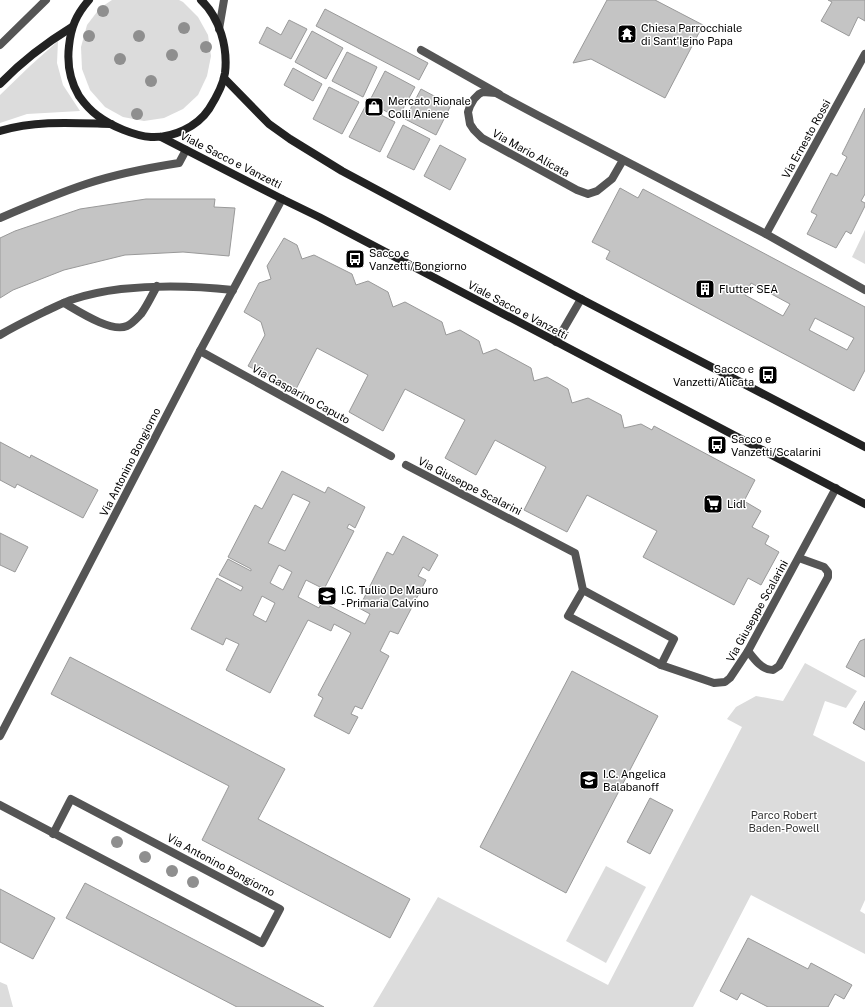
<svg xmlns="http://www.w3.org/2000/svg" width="865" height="1007" font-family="'Public Sans',sans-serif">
<rect width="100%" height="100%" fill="#fff"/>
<g fill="#dcdcdc">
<path d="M112 0H179L183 2 198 17 208 35 211 56 207 76 198 95 183 109 164 118 144 121 123 117 105 107 90 90 82 69 81 47 87 25 100 8Z"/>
<path d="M58 41 57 63 63 85 80 111 27 114 0 123V95L30 66Z"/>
<path d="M865 230V264L852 257Z"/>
<path d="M805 663 857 691 846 708 825 701 813 735 865 762V900L860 911 865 914V954L751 895 693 1007H373L438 897 608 985 742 727 727 719 736 707 756 696 783 701Z"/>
<path d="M606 866 646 887 606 963 566 941Z"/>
<path d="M0 982 7 985 13 1007H0Z"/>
</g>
<g fill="#c4c4c4" stroke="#999" fill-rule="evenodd">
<path d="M607 0H655L703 25 665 98 591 59 573 63Z"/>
<path d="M828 0H865V21L858 17 849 36 821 21 832 2Z"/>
<path d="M325 9 428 63 419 80 316 26Z"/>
<path d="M289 20 307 29 291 59 259 43 267 27 281 35Z"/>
<path d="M312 31 343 48 326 79 295 62Z"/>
<path d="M347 52 377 67 363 97 332 81Z"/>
<path d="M293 68 322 84 313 101 284 85Z"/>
<path d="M385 71 415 87 398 118 369 102Z"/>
<path d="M329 87 359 102 342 134 313 119Z"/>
<path d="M421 89 451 105 436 135 405 119Z"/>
<path d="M365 107 395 122 380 152 349 137Z"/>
<path d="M865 108V194L861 201 865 203V206L851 234 846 231 836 248 807 234 817 215 811 212 831 173 837 176 847 157 842 154Z"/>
<path d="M403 125 430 139 414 170 387 157Z"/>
<path d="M440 145 466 159 450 190 424 176Z"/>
<path d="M620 188 638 198 643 189 865 307V370L854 391 606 259 610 251 592 242ZM751 283 790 304 783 316 745 295ZM815 318 854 338 847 350 809 330Z"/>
<path d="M146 199H215L214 207 235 208 229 256 183 252 125 255 64 270 13 290 0 298V238L15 231 80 209Z"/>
<path d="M284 238 297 245 302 259 314 255 352 274 356 285 368 281 388 292 393 307 405 302 442 322 446 335 460 330 479 341 483 354 496 349 531 368 534 381 547 377 568 389 572 403 588 398 621 415 624 428 641 424 652 430 654 426 755 480 744 501 761 511 752 527 769 536 765 544 779 552 761 585 748 578 734 605 643 557 657 531 587 495 567 532 524 510 546 467 495 440 476 475 445 458 465 420 405 389 383 431 349 412 368 375 317 348 295 391 248 366 265 335 261 322 244 312 259 283 271 279 267 266Z"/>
<path d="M0 442 30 458 31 455 98 490 83 518 17 484 15 488 0 480Z"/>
<path d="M282 471 325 493 328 487 365 507 355 528 349 524 347 528 354 531 324 589 306 580 298 597 319 608 322 602 365 624 370 614 359 608 387 552 393 555 403 536 438 555 429 571 423 567 418 576 426 580 398 634 390 631 380 651 389 656 362 709 355 706 351 714 358 717 349 734 314 716 323 698 318 695 351 633 334 624 331 631 308 620 270 693 226 670 239 644 226 638 223 645 191 629 217 578 241 591 243 587 219 575 228 559 251 571V569L228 557 255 505 262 509ZM293 494 310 502 285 551 268 543ZM279 565 292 572 283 590 270 583ZM262 596 275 603 266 622 253 615Z"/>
<path d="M0 533 28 547 15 572 0 565Z"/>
<path d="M865 639V677L846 667 860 641Z"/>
<path d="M70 657 285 769 258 819 410 899 390 938 202 840 229 786 51 694Z"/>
<path d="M572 671 658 716 566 893 480 847Z"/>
<path d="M865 701V730L853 723Z"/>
<path d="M650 798 673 810 650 854 627 842Z"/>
<path d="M85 883 324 1007H237L66 918Z"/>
<path d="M0 889 55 918 33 959 0 942Z"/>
<path d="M748 938 808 969 811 963 852 985 844 999 835 994 828 1007H768L741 993 737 1000 720 991Z"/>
</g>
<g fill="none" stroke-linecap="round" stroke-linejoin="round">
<g stroke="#555" stroke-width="8">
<path d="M0 45 46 0"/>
<path d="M421 50 499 94"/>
<path d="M0 218C28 206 56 194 86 184 116 174 147 168 179 163L186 150"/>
<path d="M64 303C78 311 111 333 127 326 132 324 137 318 141 314 147 306 152 295 157 286"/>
<path d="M0 335C15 326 30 319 46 311 55 307 64 302 74 299 89 294 105 291 121 289 159 285 196 286 233 290"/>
<path d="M748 651C754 659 762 670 773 670L779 666 828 577V572L824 567 799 558"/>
</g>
<g stroke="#555" stroke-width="8">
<path d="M219 29 224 0"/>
<path d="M623 160 612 179 597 191 588 194 577 190 482 138 474 130 470 124 468 112 470 106 474 99 479 94 483 92 496 93 539 116 766 234 865 290"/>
<path d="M766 234 865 54"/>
<path d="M556 342 581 299"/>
<path d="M200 351 391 456"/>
<path d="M406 465 575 553 583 590 568 616 661 665 674 639 583 590"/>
<path d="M661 665 714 683 725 682 730 678 748 651 836 488"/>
<path d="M0 736 200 351 282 199"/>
<path d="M0 805 262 943 280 909 71 799 53 834"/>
</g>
<g stroke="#222" stroke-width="8">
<path d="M89 0C76 15 71 27 69 46 67 63 70 81 79 96 84 103 91 111 98 116 111 126 135 136 151 137 173 138 197 127 209 109 216 98 223 86 225 73 228 48 220 18 201 0"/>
<path d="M224 78 269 124 290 139 342 171 581 299 865 447"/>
<path d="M0 84C22 61 46 43 72 27"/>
<path d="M0 131C36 120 74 123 111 124"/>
<path d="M161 137 282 199 319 217 865 504"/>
</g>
</g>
<g fill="#8f8f8f">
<circle cx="103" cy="11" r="6"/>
<circle cx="184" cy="28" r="6"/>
<circle cx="89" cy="36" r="6"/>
<circle cx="139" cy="36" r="6"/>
<circle cx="206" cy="47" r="6"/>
<circle cx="172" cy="55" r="6"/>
<circle cx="120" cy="59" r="6"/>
<circle cx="151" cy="81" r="6"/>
<circle cx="137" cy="114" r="6"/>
<circle cx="117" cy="842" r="6"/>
<circle cx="145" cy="857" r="6"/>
<circle cx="172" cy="871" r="6"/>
<circle cx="193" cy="882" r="6"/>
</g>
<defs>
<g id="temple-square" transform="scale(1)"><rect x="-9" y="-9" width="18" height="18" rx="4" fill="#000" stroke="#fff"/><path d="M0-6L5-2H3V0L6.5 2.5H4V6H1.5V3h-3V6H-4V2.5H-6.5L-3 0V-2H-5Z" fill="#fff"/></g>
<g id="shop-square" transform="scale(1)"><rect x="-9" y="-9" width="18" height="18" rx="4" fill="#000" stroke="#fff"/><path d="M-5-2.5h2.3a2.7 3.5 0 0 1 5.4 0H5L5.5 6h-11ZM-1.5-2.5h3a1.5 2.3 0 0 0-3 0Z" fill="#fff"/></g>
<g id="bus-square" transform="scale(1)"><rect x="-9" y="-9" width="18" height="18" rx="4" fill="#000" stroke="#fff"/><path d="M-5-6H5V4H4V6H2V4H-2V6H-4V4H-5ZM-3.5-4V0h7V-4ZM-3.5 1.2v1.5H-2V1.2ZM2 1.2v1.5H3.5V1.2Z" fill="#fff"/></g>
<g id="building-square" transform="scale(1)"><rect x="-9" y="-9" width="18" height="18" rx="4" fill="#000" stroke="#fff"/><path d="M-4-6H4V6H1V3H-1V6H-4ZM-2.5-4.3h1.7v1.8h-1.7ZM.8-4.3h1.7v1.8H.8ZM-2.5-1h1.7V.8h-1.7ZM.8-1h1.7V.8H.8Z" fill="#fff"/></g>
<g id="supermarket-square" transform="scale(1)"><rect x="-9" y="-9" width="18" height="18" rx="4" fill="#000" stroke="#fff"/><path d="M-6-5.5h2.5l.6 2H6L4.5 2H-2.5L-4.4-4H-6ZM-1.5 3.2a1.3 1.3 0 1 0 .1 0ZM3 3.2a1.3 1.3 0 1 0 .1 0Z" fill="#fff"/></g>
<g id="school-square" transform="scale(1)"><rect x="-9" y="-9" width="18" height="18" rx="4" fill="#000" stroke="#fff"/><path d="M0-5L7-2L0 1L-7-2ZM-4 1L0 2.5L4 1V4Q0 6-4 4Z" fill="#fff"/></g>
</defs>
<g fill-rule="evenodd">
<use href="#temple-square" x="627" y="34"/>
<use href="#shop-square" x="374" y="107"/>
<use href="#bus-square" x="355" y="259"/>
<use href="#building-square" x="705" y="289"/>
<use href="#bus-square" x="768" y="375"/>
<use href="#bus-square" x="717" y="445"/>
<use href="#supermarket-square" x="713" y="504"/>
<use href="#school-square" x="327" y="596"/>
<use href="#school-square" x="589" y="780"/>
</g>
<g text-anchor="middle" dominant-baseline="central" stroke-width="3" stroke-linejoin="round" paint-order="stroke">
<g font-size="11" fill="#000" stroke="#fff" text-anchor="start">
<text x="641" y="28">Chiesa Parrocchiale<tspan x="641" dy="13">di Sant'Igino Papa</tspan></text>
<text x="388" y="101">Mercato Rionale<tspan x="388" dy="13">Colli Aniene</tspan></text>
<text x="369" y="253">Sacco e<tspan x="369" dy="13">Vanzetti/Bongiorno</tspan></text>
<text x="719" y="289">Flutter SEA</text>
<text x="754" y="369" text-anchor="end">Sacco e<tspan x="754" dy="13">Vanzetti/Alicata</tspan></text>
<text x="731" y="439">Sacco e<tspan x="731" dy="13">Vanzetti/Scalarini</tspan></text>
<text x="727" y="504">Lidl</text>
<text x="341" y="590">I.C. Tullio De Mauro<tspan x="341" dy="13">- Primaria Calvino</tspan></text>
<text x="603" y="774">I.C. Angelica<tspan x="603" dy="13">Balabanoff</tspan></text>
</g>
<g font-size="11" fill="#000" stroke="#fff">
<text transform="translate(806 139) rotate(-61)">Via Ernesto Rossi</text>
<text transform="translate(531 153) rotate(29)">Via Mario Alicata</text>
<text transform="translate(231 160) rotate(27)">Viale Sacco e Vanzetti</text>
<text transform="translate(518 310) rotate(28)">Viale Sacco e Vanzetti</text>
<text transform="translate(301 394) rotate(29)">Via Gasparino Caputo</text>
<text transform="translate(130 462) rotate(-63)">Via Antonino Bongiorno</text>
<text transform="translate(470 486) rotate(27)">Via Giuseppe Scalarini</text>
<text transform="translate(757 611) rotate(-61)">Via Giuseppe Scalarini</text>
<text transform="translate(221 865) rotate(28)">Via Antonino Bongiorno</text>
</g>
<g font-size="11" fill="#333" stroke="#fff">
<text x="784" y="815">Parco Robert<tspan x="784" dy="13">Baden-Powell</tspan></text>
</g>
</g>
</svg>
